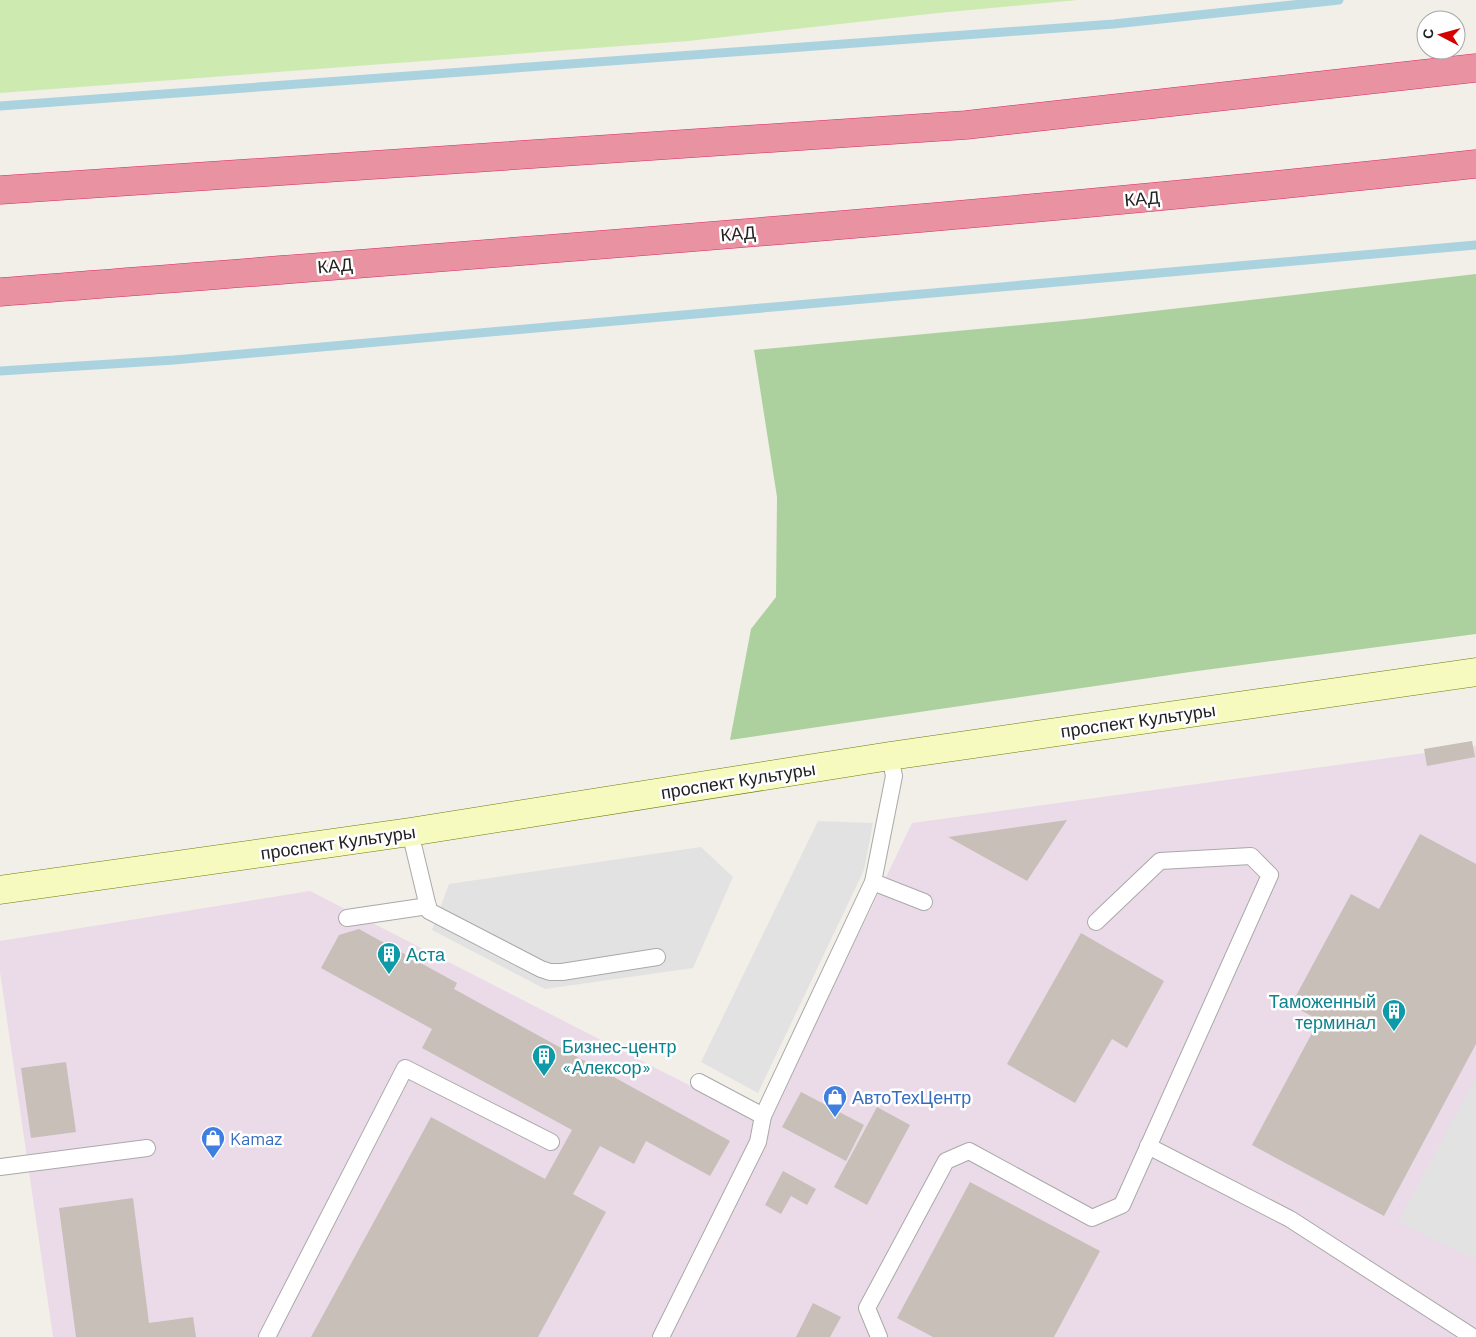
<svg xmlns="http://www.w3.org/2000/svg" width="1476" height="1337" font-family="Barlow,sans-serif">
<rect width="100%" height="100%" fill="#f2efe9"/>
<path fill="#ebdbe8" d="M1476 746V1337H53L0 972V941L310 891 767 1125 912 823Z"/>
<path fill="#cdebb0" d="M0 0H1078L938 13 688 41 0 93Z"/>
<path fill="#add19e" d="M1476 274V634L1190 672 730 740 751 629 776 597 777 497 754 350 1084 319Z"/>
<g fill="#e2e2e2">
<path d="M818 821 873 823 864 870 758 1093 701 1062Z"/>
<path d="M701 847 733 877 693 968 545 989 432 930 449 884Z"/>
<path d="M1476 1077V1260L1398 1222Z"/>
</g>
<g fill="none" stroke-linecap="round" stroke-linejoin="round">
<g stroke="#aad3df" stroke-width="9">
<path d="M0 106 1114 24 1339 0"/>
<path d="M0 371 174 360 1476 245"/>
</g>
</g>
<g fill="#c7bfb8">
<path d="M1472 741 1475 757 1427 766 1424 749Z"/>
<path d="M1067 820 1027 881 948 837Z"/>
<path d="M1420 834 1476 864V1044L1384 1216 1252 1145 1319 1020 1291 1005 1351 894 1379 909Z"/>
<path d="M359 929 457 983 454 989 730 1141 710 1176 646 1141 634 1164 600 1146 573 1194 606 1212 538 1337H311L431 1117 545 1179 572 1130 422 1048 432 1029 321 968 339 935Z"/>
<path d="M1081 933 1164 981 1127 1048 1112 1039 1075 1103 1007 1064Z"/>
<path d="M66 1062 76 1132 31 1138 21 1068Z"/>
<path d="M801 1092 864 1125 846 1161 782 1127Z"/>
<path d="M877 1107 910 1125 867 1205 834 1187Z"/>
<path d="M783 1171 816 1189 807 1205 791 1196 781 1214 765 1205Z"/>
<path d="M970 1182 1100 1251 1054 1337H933L897 1318Z"/>
<path d="M133 1198 149 1323 193 1317 196 1337H76L59 1208Z"/>
<path d="M813 1303 841 1317 830 1337H796Z"/>
</g>
<g fill="none" stroke-linecap="round" stroke-linejoin="round">
<g stroke="#a9a9a9" stroke-width="18">
<g id="lane">
<path d="M410 832 429 911 541 969 550 972H562L657 957"/>
<path d="M873 882 924 902"/>
<path d="M347 918 428 906"/>
<path d="M699 1082 763 1116"/>
<path d="M1148 1146 1290 1219 1473 1337"/>
<path d="M0 1167 147 1148"/>
<path d="M267 1337 405 1068 551 1142"/>
<path d="M661 1337 758 1142 763 1116 873 882 894 776 890 756"/>
<path d="M879 1337 867 1308 946 1161 969 1151 1092 1218 1122 1205 1270 875 1251 856 1160 861 1096 922"/>
</g>
</g>
<g stroke="#707d05" stroke-width="29">
<path id="secondary" d="M0 890 410 832 890 756 1476 672"/>
</g>
<g stroke="#dc2a67" stroke-width="29">
<g id="highway">
<path d="M0 190 966 125 1476 68"/>
<path d="M0 292C492 253 985 218 1476 164"/>
</g>
</g>
<use href="#lane" stroke="#fff" stroke-width="16"/>
<use href="#secondary" stroke="#f7fabf" stroke-width="28"/>
<use href="#highway" stroke="#e892a2" stroke-width="28"/>
</g>
<defs>
<g id="building-pin" transform="scale(1.25)"><path d="M0 17L-7.5 6A9.5 9.5 0 1 1 7.5 6Z" fill="#0f9aa8" stroke="#fff"/><path d="M-4-6H4V6H1V3H-1V6H-4ZM-2.5-4.3h1.7v1.8h-1.7ZM.8-4.3h1.7v1.8H.8ZM-2.5-1h1.7V.8h-1.7ZM.8-1h1.7V.8H.8Z" fill="#fff"/></g>
<g id="shop-pin" transform="scale(1.25)"><path d="M0 17L-7.5 6A9.5 9.5 0 1 1 7.5 6Z" fill="#3f7fe0" stroke="#fff"/><path d="M-5-2.5h2.3a2.7 3.5 0 0 1 5.4 0H5L5.5 6h-11ZM-1.5-2.5h3a1.5 2.3 0 0 0-3 0Z" fill="#fff"/></g>
</defs>
<g fill-rule="evenodd">
<use href="#building-pin" x="389" y="954"/>
<use href="#building-pin" x="1394" y="1011"/>
<use href="#building-pin" x="544" y="1056"/>
<use href="#shop-pin" x="835" y="1097"/>
<use href="#shop-pin" x="213" y="1138"/>
</g>
<g text-anchor="middle" dominant-baseline="central" stroke-width="5" stroke-linejoin="round" paint-order="stroke">
<g font-size="18" fill="#222" stroke="#fff">
<text transform="translate(1142 198) rotate(-5)">КАД</text>
<text transform="translate(738 233) rotate(-5)">КАД</text>
<text transform="translate(335 265) rotate(-5)">КАД</text>
<text transform="translate(1138 720) rotate(-8)">проспект Культуры</text>
<text transform="translate(738 780) rotate(-9)">проспект Культуры</text>
<text transform="translate(338 842) rotate(-8)">проспект Культуры</text>
</g>
<g font-size="18" fill="#0d838f" stroke="#fff" text-anchor="start">
<text x="406" y="954">Аста</text>
<text x="1376" y="1001" text-anchor="end">Таможенный<tspan x="1376" dy="21">терминал</tspan></text>
<text x="562" y="1046">Бизнес-центр<tspan x="562" dy="21">«Алексор»</tspan></text>
</g>
<g font-size="18" fill="#366cbe" stroke="#fff" text-anchor="start">
<text x="852" y="1097">АвтоТехЦентр</text>
<text x="230" y="1138">Kamaz</text>
</g>
</g>
<g transform="translate(1441 35) rotate(276)"><circle r="24" fill="#ffffff" stroke="#a7a7a7"/>
<path d="M0-4L9 19L0 12L-9 19Z" fill="#d40000"/>
<text y="-8" font-size="14" font-weight="bold" text-anchor="middle" fill="#222222">С</text>
</g>
</svg>
